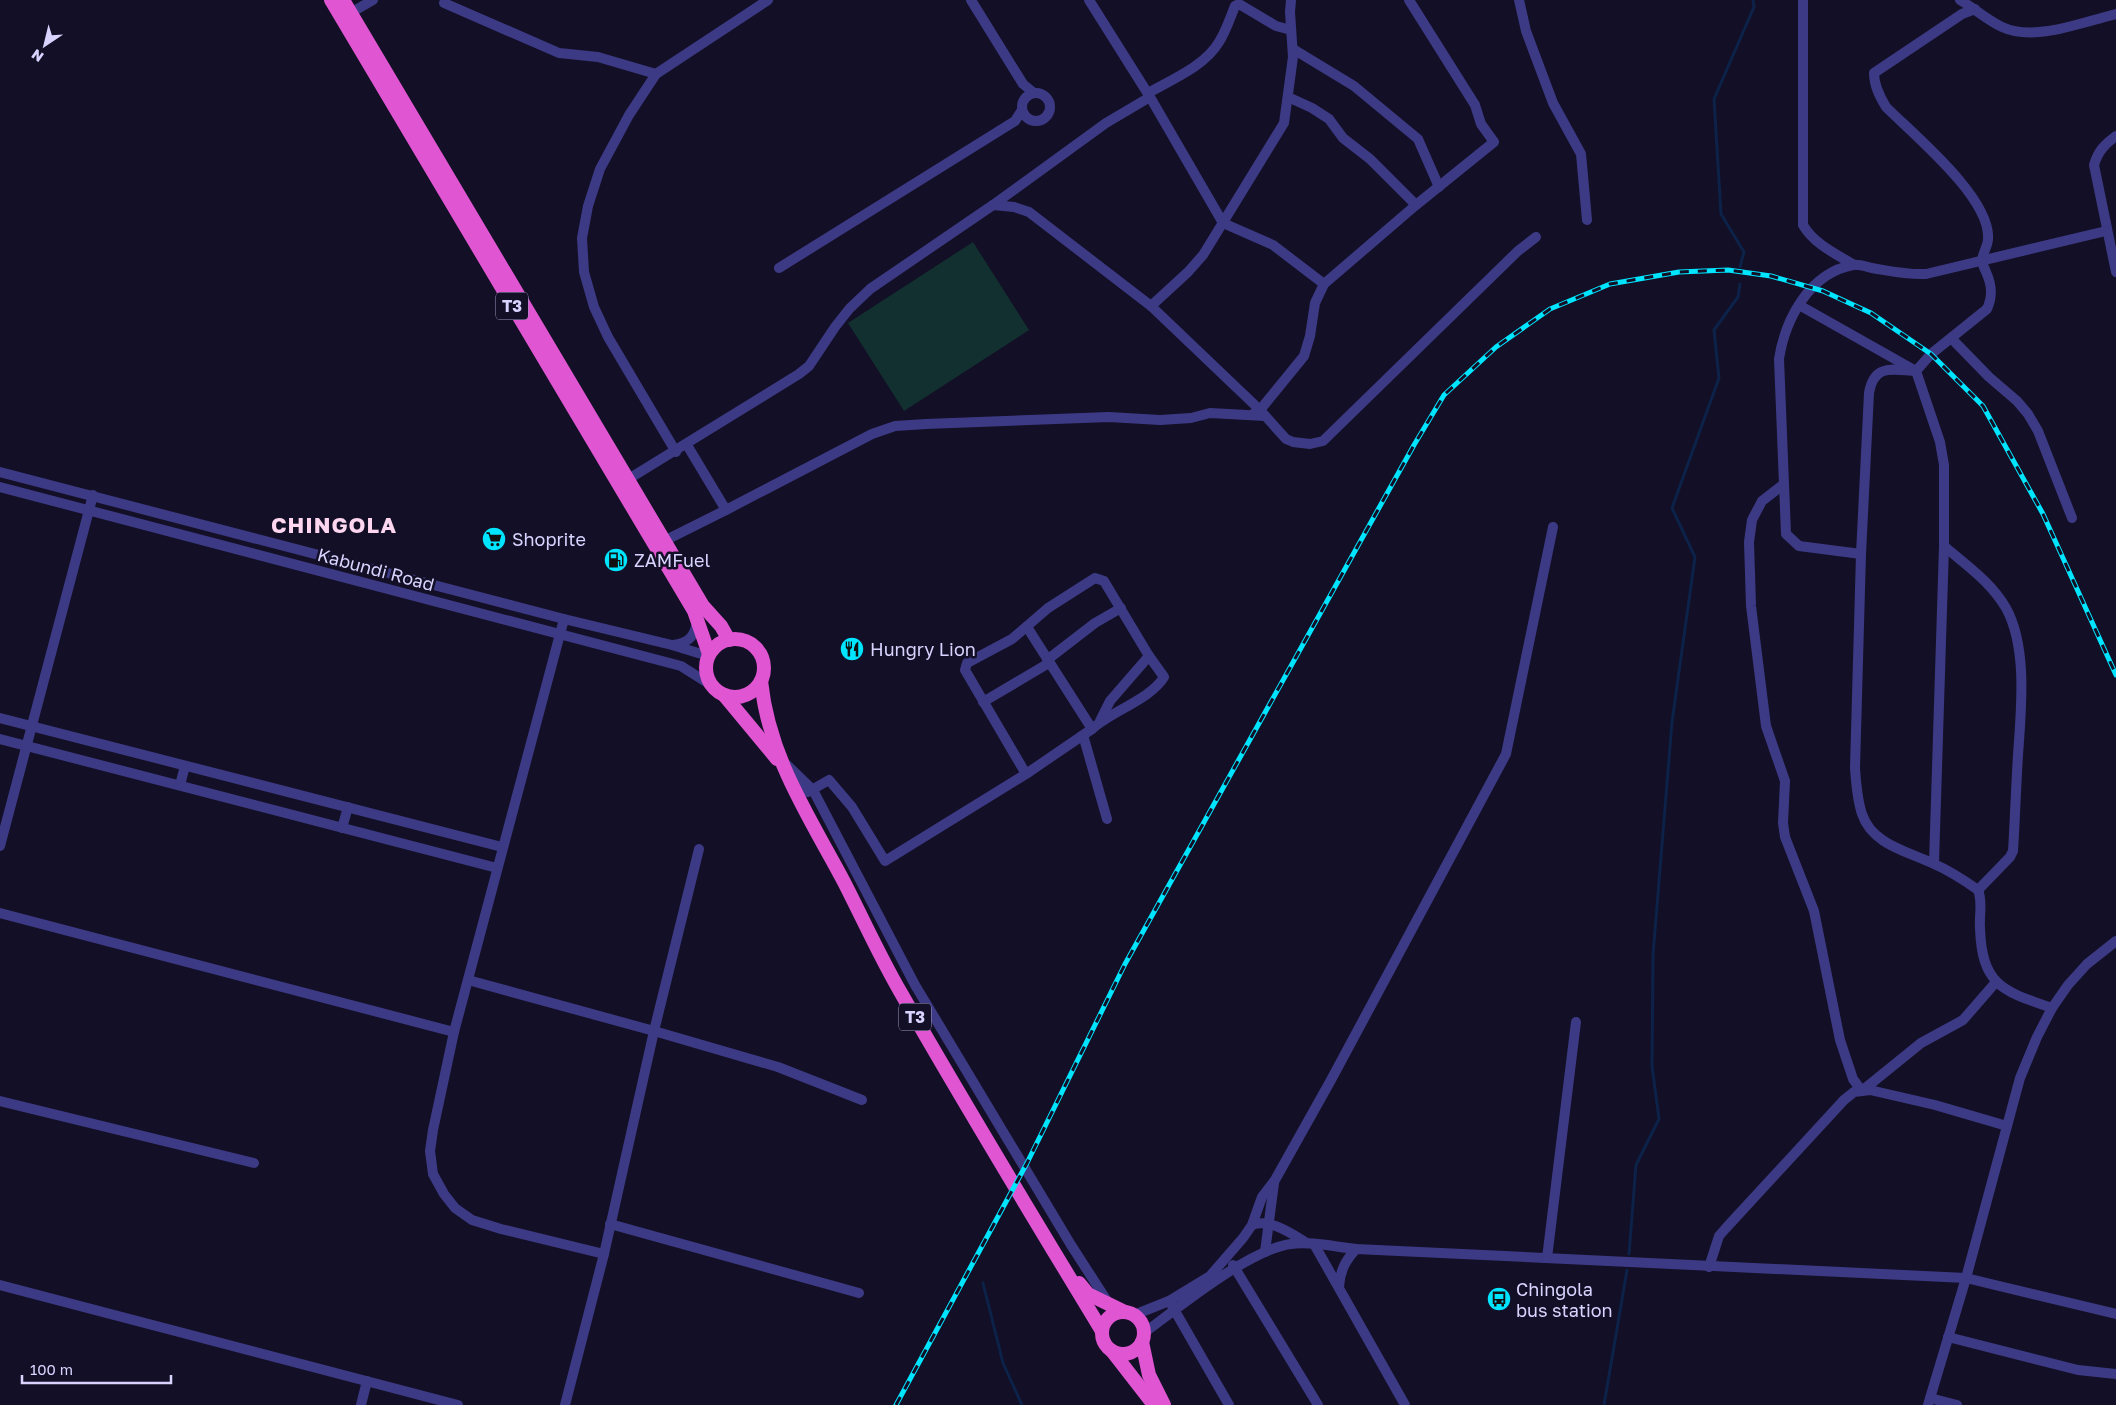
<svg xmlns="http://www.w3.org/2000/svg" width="2116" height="1405" font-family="'Golos Text',sans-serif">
<rect width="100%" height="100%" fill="#130f26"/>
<path fill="#12302f" d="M973 242 1029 330 904 411 848 323Z"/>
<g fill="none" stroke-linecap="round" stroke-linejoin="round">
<g stroke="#0c2248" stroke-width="3">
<path d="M1740 267 1744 252 1721 214 1714 99 1754 7 1753 0"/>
<path d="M1629 1254 1636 1165 1659 1119 1652 1066 1653 955 1672 722 1695 557 1672 508 1719 378 1714 330 1738 297 1740 284"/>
<path d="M983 1283 1003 1363 1022 1405"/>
<path d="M1604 1405 1627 1270"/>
</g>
<g stroke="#3d3a85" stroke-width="10">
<path d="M971 0 1023 84 1034 93"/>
<path d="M1089 0 1150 97 1223 223 1273 245 1324 284"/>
<path d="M1519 0 1526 31 1553 103 1581 154 1587 220"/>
<path d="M1803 0V225C1814 244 1836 254 1854 265"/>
<path d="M1960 0C1974 8 1987 20 2002 27 2035 42 2082 22 2116 14"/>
<path d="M444 3 559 53 598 57 656 74"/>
<path d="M347 15 373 0"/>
<path d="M1293 49 1354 86 1418 139 1439 187"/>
<circle cx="1036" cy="107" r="14"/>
<path d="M1148 93C1171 80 1205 66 1219 42 1226 31 1230 18 1235 6L1239 4 1276 26 1291 30"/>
<path d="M1288 97 1312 108 1329 119 1343 138 1370 159 1416 205"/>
<path d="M2116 136C2105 144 2098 151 2094 165L2116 272"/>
<path d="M993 205 1014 207 1029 212 1151 306 1260 410 1286 439 1293 442 1310 444 1323 441 1518 251 1536 237"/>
<path d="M779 268 1015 121 1022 110"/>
<path d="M1799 305 1916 371 1940 442 1944 465V546C1966 565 1991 582 2006 608 2028 648 2021 711 2018 755 2016 787 2015 819 2013 851L2010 857 1978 890"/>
<path d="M1151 306 1188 272 1203 255 1284 123 1293 57 1290 12 1291 0"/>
<path d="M1952 339 1989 377 2017 401 2028 414 2038 431 2072 518"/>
<path d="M1916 371C1893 370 1874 363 1869 393L1861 554 1855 768C1856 783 1857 799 1862 814 1872 844 1906 851 1932 863 1948 870 1964 880 1978 890 1983 902 1979 915 1980 928 1982 986 2003 991 2052 1008"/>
<path d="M1916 371 1931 354 1987 309C1993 296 1992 285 1986 272 1985 269 1982 264 1982 261 1982 254 1988 246 1988 239 1991 198 1914 135 1886 107 1880 97 1874 86 1874 73L1962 14 1975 9"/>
<path d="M1254 413 1260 410 1304 356 1310 336 1315 303 1324 284 1416 205 1494 142 1481 124 1475 105 1409 0"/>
<path d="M687 445 726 510 872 434 895 426 926 424 1109 417 1160 420 1191 418 1210 413 1265 416"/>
<path d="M676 452 608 337 594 307 584 272 582 238 588 206 600 169 629 115 656 74 768 0"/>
<path d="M0 472 564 619 672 645 708 656"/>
<path d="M622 483 799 374 809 366 835 327 850 308 870 289 993 205 1106 123 1150 97"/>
<path d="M1784 484 1762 501 1752 520 1749 542 1751 606 1766 726 1785 781 1783 823 1785 837 1814 911 1840 1040 1853 1079 1861 1090"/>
<path d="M0 487 681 666 711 685"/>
<path d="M664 541 726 510"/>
<path d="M1861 554 1799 546 1786 534 1779 359C1785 320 1809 273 1853 265 1859 264 1867 267 1872 268 1890 271 1908 275 1926 274L2106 231"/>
<path d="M564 619 454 1032 433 1130 430 1151 433 1174 444 1194 455 1208 472 1220 501 1229 604 1254"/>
<path d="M1027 627 1092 729"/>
<path d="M673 645C689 643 695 636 697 621"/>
<path d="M1047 660 1095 623 1121 608"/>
<path d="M983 702 1049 663"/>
<path d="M0 718 502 847"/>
<path d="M1100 721 1110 701 1149 656"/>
<path d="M1083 735 1107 819"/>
<path d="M0 739 497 868"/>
<path d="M785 763 813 790 915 985 1071 1245 1109 1304"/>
<path d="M790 783 808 792 829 780 852 807 885 861 1026 774 1092 729C1110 712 1151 699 1164 677L1149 656 1104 581 1095 578 1048 608 1012 639 967 663 965 670 1026 774"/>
<path d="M180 785 185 766"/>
<path d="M342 828 348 807"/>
<path d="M0 846 93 495"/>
<path d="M699 849 654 1031 778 1067 862 1100"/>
<path d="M1934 863 1944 546"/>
<path d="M0 913 454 1032"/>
<path d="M468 980 654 1031 604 1254 565 1405"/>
<path d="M1863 1090 1921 1043 1963 1020 1996 982"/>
<path d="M0 1101 254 1163"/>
<path d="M610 1224 859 1293"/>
<path d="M1252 1225C1270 1218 1292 1234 1307 1243"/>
<path d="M1314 1244 1405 1405"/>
<path d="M1265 1252 1274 1183"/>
<path d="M1547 1258 1576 1022"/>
<path d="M1233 1265 1318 1405"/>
<path d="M1709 1267 1719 1236 1726 1228 1844 1100 1854 1092 1870 1090 1935 1105 2007 1126"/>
<path d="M0 1285 458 1405"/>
<path d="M1339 1287C1340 1271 1345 1261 1356 1249"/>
<path d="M1171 1304 1229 1405"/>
<path d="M1134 1315 1169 1301 1210 1276 1243 1238 1252 1225 1262 1197 1275 1180 1331 1080 1506 754 1553 527"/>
<path d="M1144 1333C1179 1307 1250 1249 1291 1244 1312 1241 1335 1247 1356 1249L1966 1278 2116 1314"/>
<path d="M1948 1337 2078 1370 2116 1374"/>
<path d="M1930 1398 1957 1405"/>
<path d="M361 1405 367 1381"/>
<path d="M1928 1405 1966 1278 2020 1078 2037 1037 2052 1008 2068 985 2087 964 2116 941"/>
</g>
<g stroke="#e055d1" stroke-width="14">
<path d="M331 0 694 611 709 654"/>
<path d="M343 0 703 606 721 626 729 640"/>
<circle cx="735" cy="668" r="29"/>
<path d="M761 681C769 758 809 816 844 882 863 919 880 957 901 993 966 1107 1034 1219 1102 1331"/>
<path d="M724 695 777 759"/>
<path d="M1079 1283 1088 1294 1125 1312"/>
<circle cx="1123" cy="1333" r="21"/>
<path d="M1142 1342 1149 1375 1164 1405"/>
<path d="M1112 1351 1154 1405"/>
</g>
<g stroke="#00e5ff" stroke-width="5">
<path id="rail" d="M896 1405 1027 1163 1125 964 1414 445 1444 395 1496 347 1550 309 1610 284 1679 272 1728 270 1771 276 1823 291 1871 313 1931 354 1983 406 2043 514 2116 675"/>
</g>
<use href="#rail" stroke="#130f26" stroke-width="3" stroke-dasharray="9" stroke-linecap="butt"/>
</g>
<defs>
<g id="supermarket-disc" transform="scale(1.25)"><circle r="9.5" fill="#00e5ff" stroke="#130f26"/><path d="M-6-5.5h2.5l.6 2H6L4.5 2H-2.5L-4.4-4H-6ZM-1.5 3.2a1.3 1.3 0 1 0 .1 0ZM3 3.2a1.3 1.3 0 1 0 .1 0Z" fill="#111"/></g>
<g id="fuel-disc" transform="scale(1.25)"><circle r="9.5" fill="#00e5ff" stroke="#130f26"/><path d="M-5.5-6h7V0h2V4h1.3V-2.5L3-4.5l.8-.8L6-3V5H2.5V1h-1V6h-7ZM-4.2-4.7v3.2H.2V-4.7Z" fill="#111"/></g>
<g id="restaurant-disc" transform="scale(1.25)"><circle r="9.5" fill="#00e5ff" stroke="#130f26"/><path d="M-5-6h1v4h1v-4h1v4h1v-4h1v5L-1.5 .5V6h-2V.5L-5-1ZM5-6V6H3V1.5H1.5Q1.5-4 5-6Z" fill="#111"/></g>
<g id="bus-disc" transform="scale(1.25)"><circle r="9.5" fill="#00e5ff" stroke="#130f26"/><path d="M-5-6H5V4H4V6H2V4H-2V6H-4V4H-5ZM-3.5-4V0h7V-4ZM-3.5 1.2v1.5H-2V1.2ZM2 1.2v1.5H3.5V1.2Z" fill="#111"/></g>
</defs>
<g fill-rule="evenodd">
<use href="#supermarket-disc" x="494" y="539"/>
<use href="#fuel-disc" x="616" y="560"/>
<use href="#restaurant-disc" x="852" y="649"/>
<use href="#bus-disc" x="1499" y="1299"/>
</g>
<g text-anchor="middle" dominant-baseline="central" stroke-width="5" stroke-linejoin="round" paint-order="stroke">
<g fill="#130f26" stroke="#9e99be" stroke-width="1">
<rect x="496" y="292.5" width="32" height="27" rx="4"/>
<rect x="899" y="1003.5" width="32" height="27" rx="4"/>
</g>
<g font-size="16" font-weight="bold" fill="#d9d4ff">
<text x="512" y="306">T3</text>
<text x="915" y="1017">T3</text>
</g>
<g font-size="18" fill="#d9d4ff" stroke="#130f26" text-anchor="start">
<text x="512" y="539">Shoprite</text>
<text x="634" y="560">ZAMFuel</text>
<text x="870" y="649">Hungry Lion</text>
<text x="1516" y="1289">Chingola<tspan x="1516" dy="21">bus station</tspan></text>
</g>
<g font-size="18" fill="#d9d4ff" stroke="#130f26">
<text transform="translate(376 569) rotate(15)">Kabundi Road</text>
</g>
<g font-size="22" font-weight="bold" letter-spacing="1" fill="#ffd6f0" stroke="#130f26">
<text x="334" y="524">CHINGOLA</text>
</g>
</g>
<g transform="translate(45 45) rotate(215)" stroke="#130f26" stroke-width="4" paint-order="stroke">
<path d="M0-4L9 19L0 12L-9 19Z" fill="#d9d4ff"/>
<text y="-8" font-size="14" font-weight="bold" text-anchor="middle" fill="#d9d4ff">N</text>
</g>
<path d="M22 1375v8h149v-8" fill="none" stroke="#d9d4ff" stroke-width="2.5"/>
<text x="30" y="1375" font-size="15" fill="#d9d4ff" stroke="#130f26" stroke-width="4" paint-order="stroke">100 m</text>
</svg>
